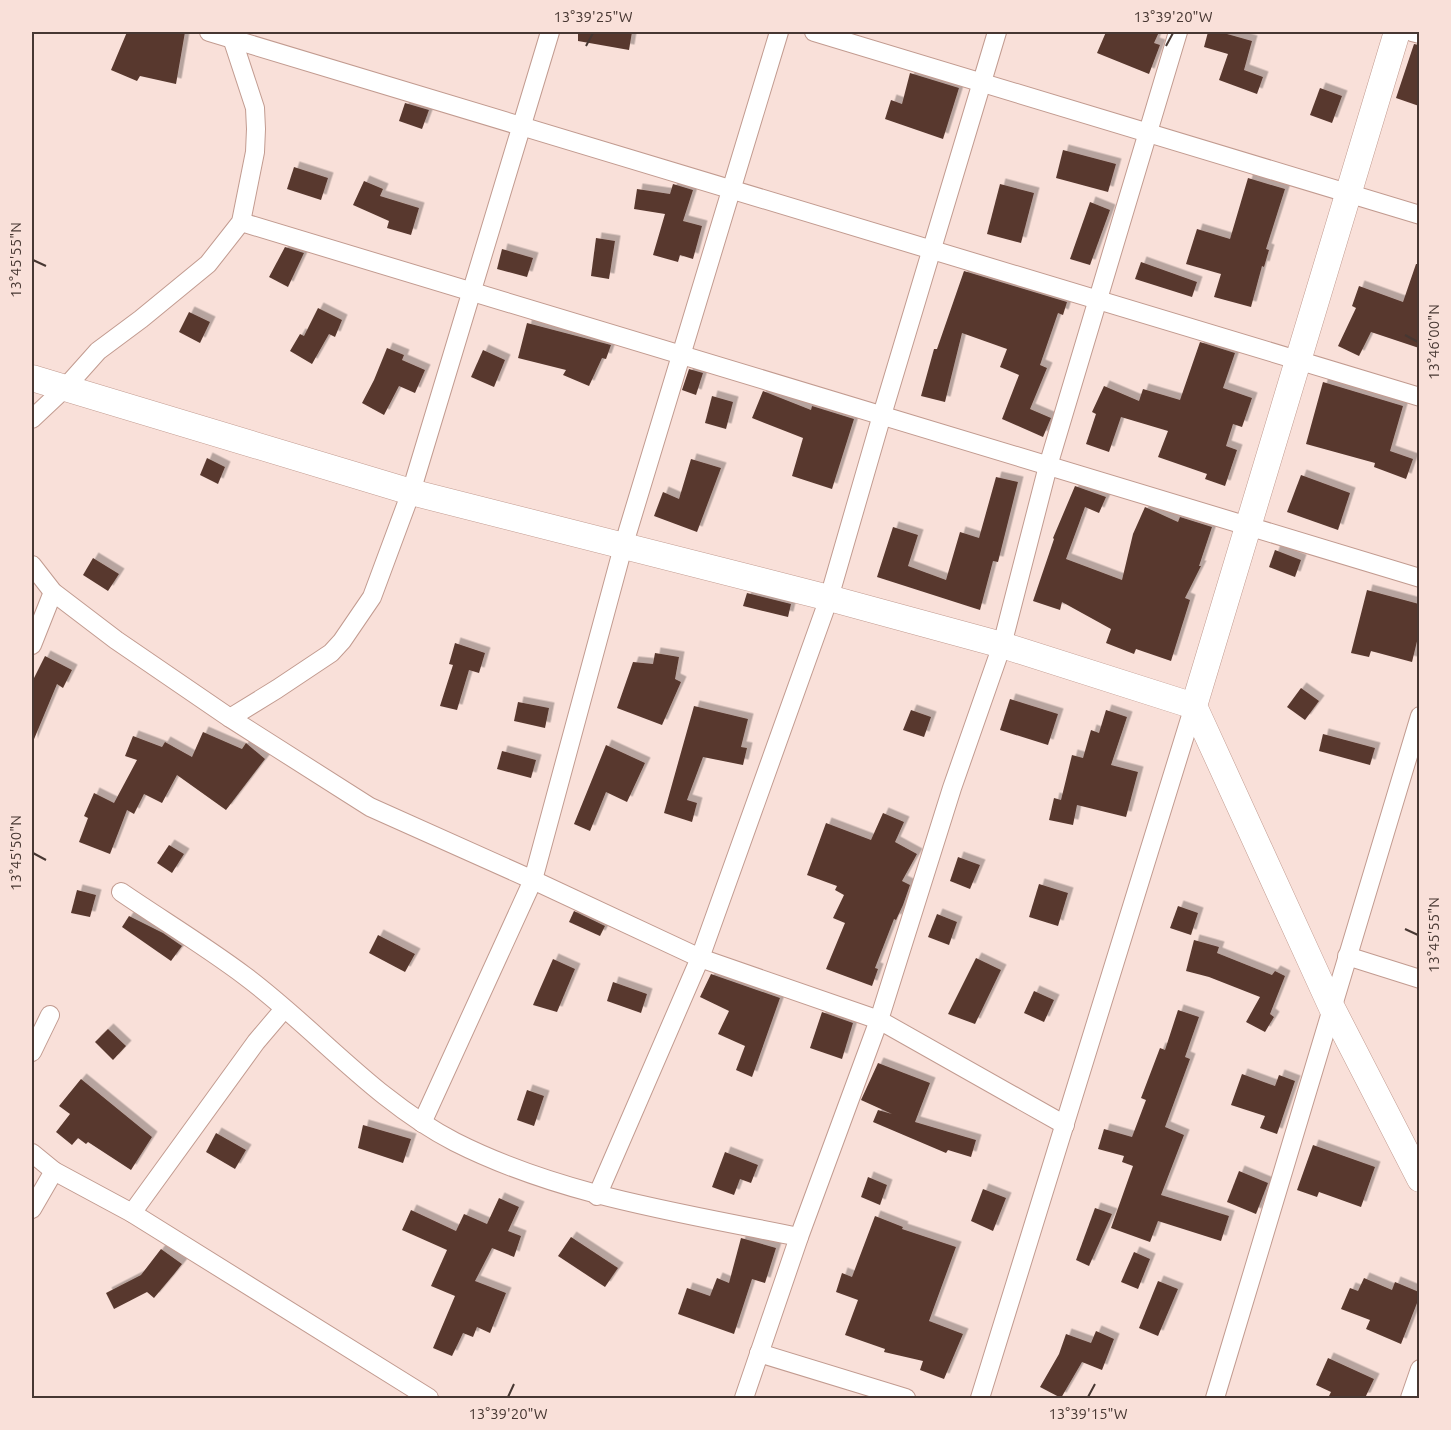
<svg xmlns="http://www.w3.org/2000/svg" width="1451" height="1430" font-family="Ubuntu,sans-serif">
<defs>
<filter id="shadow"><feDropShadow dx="5.5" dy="-5.5" stdDeviation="0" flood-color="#0004"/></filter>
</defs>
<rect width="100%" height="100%" fill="#f9e0d9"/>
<g fill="#58382e" filter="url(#shadow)">
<path d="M127 32H185L176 84 140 76 137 81 111 70Z"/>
<path d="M578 32H632L629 50 578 41Z"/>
<path d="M1106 32H1159L1154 43 1160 45 1149 74 1097 53Z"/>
<path d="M1208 32H1220L1252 41 1244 70 1263 77 1257 94 1219 80 1228 54 1204 47Z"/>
<path d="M1414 44 1419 45V106L1396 98Z"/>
<path d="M910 73 959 88 943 139 885 119 891 100 902 104Z"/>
<path d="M1320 88 1342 96 1332 123 1310 115Z"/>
<path d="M405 103 429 110 422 129 399 121Z"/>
<path d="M1063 150 1116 164 1108 192 1056 178Z"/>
<path d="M294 167 328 178 321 200 287 189Z"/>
<path d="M1248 178 1285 189 1266 249 1269 250 1264 267 1262 266 1251 307 1214 297 1221 274 1186 264 1197 229 1230 239Z"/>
<path d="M364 181 383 189 380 196 419 208 411 235 387 228 389 221 353 205Z"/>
<path d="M673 184 693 190 683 221 702 226 693 259 680 255 678 262 653 255 665 214 634 209 637 189 670 194Z"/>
<path d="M1000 184 1034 193 1021 243 987 234Z"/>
<path d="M1090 202 1110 210 1090 265 1070 259Z"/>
<path d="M596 238 615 241 609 279 591 276Z"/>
<path d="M285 247 304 253 288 287 269 277Z"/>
<path d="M502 249 533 258 527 277 497 269Z"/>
<path d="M1141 262 1197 282 1192 297 1135 279Z"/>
<path d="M1416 264H1419V348L1371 332 1359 356 1338 346 1356 308 1352 306 1359 286 1403 302Z"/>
<path d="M964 271 1067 302 1063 315 1058 313 1040 365 1047 368 1030 409 1051 418 1043 437 1002 419 1019 375 1000 367 1007 349 962 333 945 402 921 396 934 349H937Z"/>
<path d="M318 308 342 320 335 337 329 334 312 364 290 351 300 334 304 336Z"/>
<path d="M189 312 210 322 200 343 179 332Z"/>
<path d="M527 323 611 345 606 359 602 358 589 386 563 375 566 370 518 358Z"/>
<path d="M1200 342 1235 353 1223 388 1252 398 1242 427 1233 424 1226 446 1237 450 1225 486 1205 479 1207 474 1158 457 1168 431 1121 417 1109 452 1086 444 1096 414 1092 412 1104 386 1139 401 1143 389 1180 400Z"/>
<path d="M387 348 404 355 402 360 425 370 415 393 399 386 384 415 362 403 374 380Z"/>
<path d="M483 350 505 360 494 387 471 377Z"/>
<path d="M689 369 703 373 696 395 682 390Z"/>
<path d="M1323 382 1403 406 1390 451 1413 459 1406 479 1374 467 1375 463 1306 444Z"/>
<path d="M763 391 811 410 812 406 854 419 832 489 792 476 803 438 752 418Z"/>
<path d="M712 396 733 402 726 429 705 423Z"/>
<path d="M207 458 225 467 218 484 200 475Z"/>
<path d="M691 459 721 468 697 532 654 516 663 492 679 499Z"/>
<path d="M1301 475 1350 493 1338 530 1287 512Z"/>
<path d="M996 477 1018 482 998 562 993 561 980 610 877 577 893 527 918 535 908 566 946 580 960 532 979 538Z"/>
<path d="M1075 486 1106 497 1099 513 1085 507 1066 559 1122 580 1133 534 1145 507 1178 522 1180 517 1212 527 1199 566H1201L1185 598 1190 600 1171 661 1136 649 1134 654 1106 643 1111 629 1062 602 1060 610 1033 601 1054 539 1053 538Z"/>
<path d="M1275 550 1301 560 1295 577 1269 567Z"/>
<path d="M93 558 119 574 108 591 83 575Z"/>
<path d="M1367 590 1419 604V633L1412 662 1371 651 1369 657 1351 653Z"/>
<path d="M747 593 791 604 788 617 743 606Z"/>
<path d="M455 643 485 653 479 673 469 670 457 710 440 706 453 665 449 664Z"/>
<path d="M655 653 679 657 675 679 681 682 662 725 617 708 633 662 653 664Z"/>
<path d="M45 656 72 670 63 688 57 684 32 744V682Z"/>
<path d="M1301 688 1319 701 1305 720 1287 707Z"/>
<path d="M1010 699 1058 714 1048 745 1000 730Z"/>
<path d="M518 702 549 708 545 728 514 721Z"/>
<path d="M694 706 748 719 741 747 747 748 743 765 703 757 687 800 697 803 692 822 664 813Z"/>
<path d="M911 710 931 717 924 737 903 730Z"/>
<path d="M1106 710 1127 717 1111 765 1138 772 1126 817 1077 805 1073 825 1049 820 1054 798 1061 800 1072 755 1083 758 1091 730 1099 733Z"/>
<path d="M203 732 242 749 246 743 265 759 226 810 177 775 162 803 144 794 134 814 127 810 110 854 79 842 88 818 84 816 94 793 114 803 137 760 125 756 133 736 162 747 165 742 192 757Z"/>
<path d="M1323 734 1375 748 1370 765 1319 751Z"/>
<path d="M606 745 645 763 627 802 606 792 590 831 574 824Z"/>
<path d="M502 751 536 760 531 778 497 769Z"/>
<path d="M883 813 904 822 895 842 917 854 902 881 910 885 903 905 896 920 894 919 875 968 878 969 872 986 826 969 845 923 833 918 844 895 835 890 837 886 807 875 826 823 871 840Z"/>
<path d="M169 845 184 854 172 873 157 863Z"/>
<path d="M958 857 980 865 970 889 950 881Z"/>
<path d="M1039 884 1068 893 1058 926 1029 917Z"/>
<path d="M77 890 96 895 90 917 71 913Z"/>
<path d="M1178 906 1198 913 1191 935 1170 928Z"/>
<path d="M574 911 605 926 600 936 569 922Z"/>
<path d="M937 914 957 922 949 945 928 937Z"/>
<path d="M129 916 163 933 182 946 171 961 122 927Z"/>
<path d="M378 935 415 954 405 972 369 953Z"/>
<path d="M1194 940 1219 947 1217 953 1272 975 1275 971 1285 976 1270 1014 1274 1017 1265 1032 1246 1022 1260 997 1209 977 1186 971Z"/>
<path d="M976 958 1001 970 975 1024 948 1014Z"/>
<path d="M553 959 575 969 557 1012 533 1005Z"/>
<path d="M711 974 780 998 752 1077 736 1070 745 1046 718 1034 729 1011 700 997Z"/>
<path d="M613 982 647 994 641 1013 607 1001Z"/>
<path d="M1034 991 1054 1000 1044 1022 1024 1013Z"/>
<path d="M1178 1010 1199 1017 1185 1057 1190 1059 1165 1127 1184 1135 1161 1195 1229 1216 1221 1241 1158 1221 1150 1242 1111 1228 1133 1166 1122 1162 1124 1156 1098 1149 1104 1129 1132 1137 1146 1100 1141 1098 1160 1048 1165 1050Z"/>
<path d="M822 1012 853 1023 842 1059 810 1048Z"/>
<path d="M108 1029 126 1046 113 1060 95 1042Z"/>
<path d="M878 1063 930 1083 915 1122 976 1140 971 1157 948 1150 946 1153 873 1122 878 1110 892 1114 861 1100Z"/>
<path d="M1242 1074 1275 1086 1279 1075 1295 1081 1277 1134 1260 1128 1265 1116 1231 1105Z"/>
<path d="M81 1079 152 1137 131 1170 88 1142 86 1144 78 1138 72 1145 56 1132 70 1114 59 1106Z"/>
<path d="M527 1090 544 1096 534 1126 517 1120Z"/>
<path d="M363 1125 411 1139 403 1163 358 1148Z"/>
<path d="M216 1133 246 1150 235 1169 206 1152Z"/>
<path d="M1313 1145 1375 1167 1361 1207 1319 1192 1317 1197 1297 1190Z"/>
<path d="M725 1152 758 1165 751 1183 740 1179 734 1195 712 1187Z"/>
<path d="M1239 1171 1268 1183 1256 1214 1227 1202Z"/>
<path d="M868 1177 887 1185 880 1205 861 1197Z"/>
<path d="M983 1189 1006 1198 993 1231 971 1221Z"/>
<path d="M499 1198 519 1207 508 1231 521 1236 514 1257 492 1248 475 1281 506 1293 490 1333 477 1327 473 1337 463 1333 452 1356 433 1348 455 1296 431 1286 447 1250 402 1230 411 1210 456 1231 464 1214 487 1224Z"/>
<path d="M1095 1208 1112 1214 1089 1266 1076 1260Z"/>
<path d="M875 1216 903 1227 902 1229 956 1247 929 1321 963 1334 944 1379 920 1370 923 1361 884 1352 885 1349 845 1335 858 1300 836 1292 842 1273 852 1277Z"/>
<path d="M571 1237 618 1268 605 1287 558 1256Z"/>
<path d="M741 1238 776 1248 765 1283 752 1279 734 1334 678 1314 687 1288 710 1296 717 1278 729 1283Z"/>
<path d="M161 1249 182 1264 175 1273 154 1298 147 1292 114 1309 106 1293 141 1275Z"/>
<path d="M1134 1252 1150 1259 1138 1289 1121 1282Z"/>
<path d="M1364 1278 1392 1290 1395 1282 1419 1292V1298L1401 1344 1366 1329 1370 1320 1341 1309 1350 1288 1358 1291Z"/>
<path d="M1158 1281 1178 1289 1158 1336 1139 1328Z"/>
<path d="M1096 1331 1114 1339 1102 1370 1082 1362 1061 1398 1040 1387 1059 1354 1066 1334 1091 1343Z"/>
<path d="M1328 1358 1374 1379 1365 1398H1328L1331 1392 1316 1385Z"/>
</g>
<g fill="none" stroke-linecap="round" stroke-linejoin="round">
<g stroke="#c29b90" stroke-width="20">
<g id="minor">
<path d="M209 32 1420 397"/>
<path d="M814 32 1420 215"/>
<path d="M1412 32 1420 34"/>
<path d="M241 222 1420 578"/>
<path d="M32 419 65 388 98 351 141 319 208 264 241 222 255 152 256 129 255 108 232 38V32"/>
<path d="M32 565 53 592 116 640 230 718 370 807 533 880 700 958 879 1020 1065 1125"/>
<path d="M32 645 53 592"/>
<path d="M230 718 277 689 331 653 342 641 372 597 411 492 550 32"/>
<path d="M121 892C162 920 205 946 245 976 316 1029 375 1101 455 1142 562 1196 682 1213 799 1237"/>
<path d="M1347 956 1420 979"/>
<path d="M32 1052 50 1015"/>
<path d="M422 1123 533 880 623 547 779 32"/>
<path d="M32 1153 54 1171 132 1213 429 1398"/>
<path d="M597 1196 700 958 829 598 882 415 997 32"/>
<path d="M32 1209 54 1171"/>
<path d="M132 1213 256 1042 284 1009"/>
<path d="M759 1353 906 1398"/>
<path d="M744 1398 799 1237 879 1020 952 788 1002 645 1048 466 1178 32"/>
<path d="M980 1398 1194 706"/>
<path d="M1215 1398 1420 716"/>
<path d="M1410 1398 1420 1369"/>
</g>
</g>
<g stroke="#c29b90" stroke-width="27">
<g id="secondary">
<path d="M1397 32 1194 706 1332 1008 1420 1179"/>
<path d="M32 378 411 492 829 598 1002 645 1194 706"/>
</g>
</g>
<use href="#minor" stroke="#fff" stroke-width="18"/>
<use href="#secondary" stroke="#fff" stroke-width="26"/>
</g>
<path fill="none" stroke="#473732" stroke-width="2" d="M586 46 593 33M1166 46 1173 33M33 260 46 266M1405 335 1418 342M33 853 46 860M1405 929 1418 935M508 1397 514 1384M1088 1397 1095 1384"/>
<rect width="1451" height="1430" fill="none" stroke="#f9e0d9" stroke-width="66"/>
<rect x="33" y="33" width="1385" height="1364" fill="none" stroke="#473732" stroke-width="2"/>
<g font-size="15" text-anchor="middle" fill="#473732">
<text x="593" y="22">13°39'25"W</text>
<text x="1173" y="22">13°39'20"W</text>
<text transform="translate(16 260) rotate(-90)" y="5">13°45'55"N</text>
<text transform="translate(1434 342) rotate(-90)" y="5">13°46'00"N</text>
<text transform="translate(16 853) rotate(-90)" y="5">13°45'50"N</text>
<text transform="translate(1434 935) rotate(-90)" y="5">13°45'55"N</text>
<text x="508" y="1419">13°39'20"W</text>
<text x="1088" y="1419">13°39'15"W</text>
</g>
</svg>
